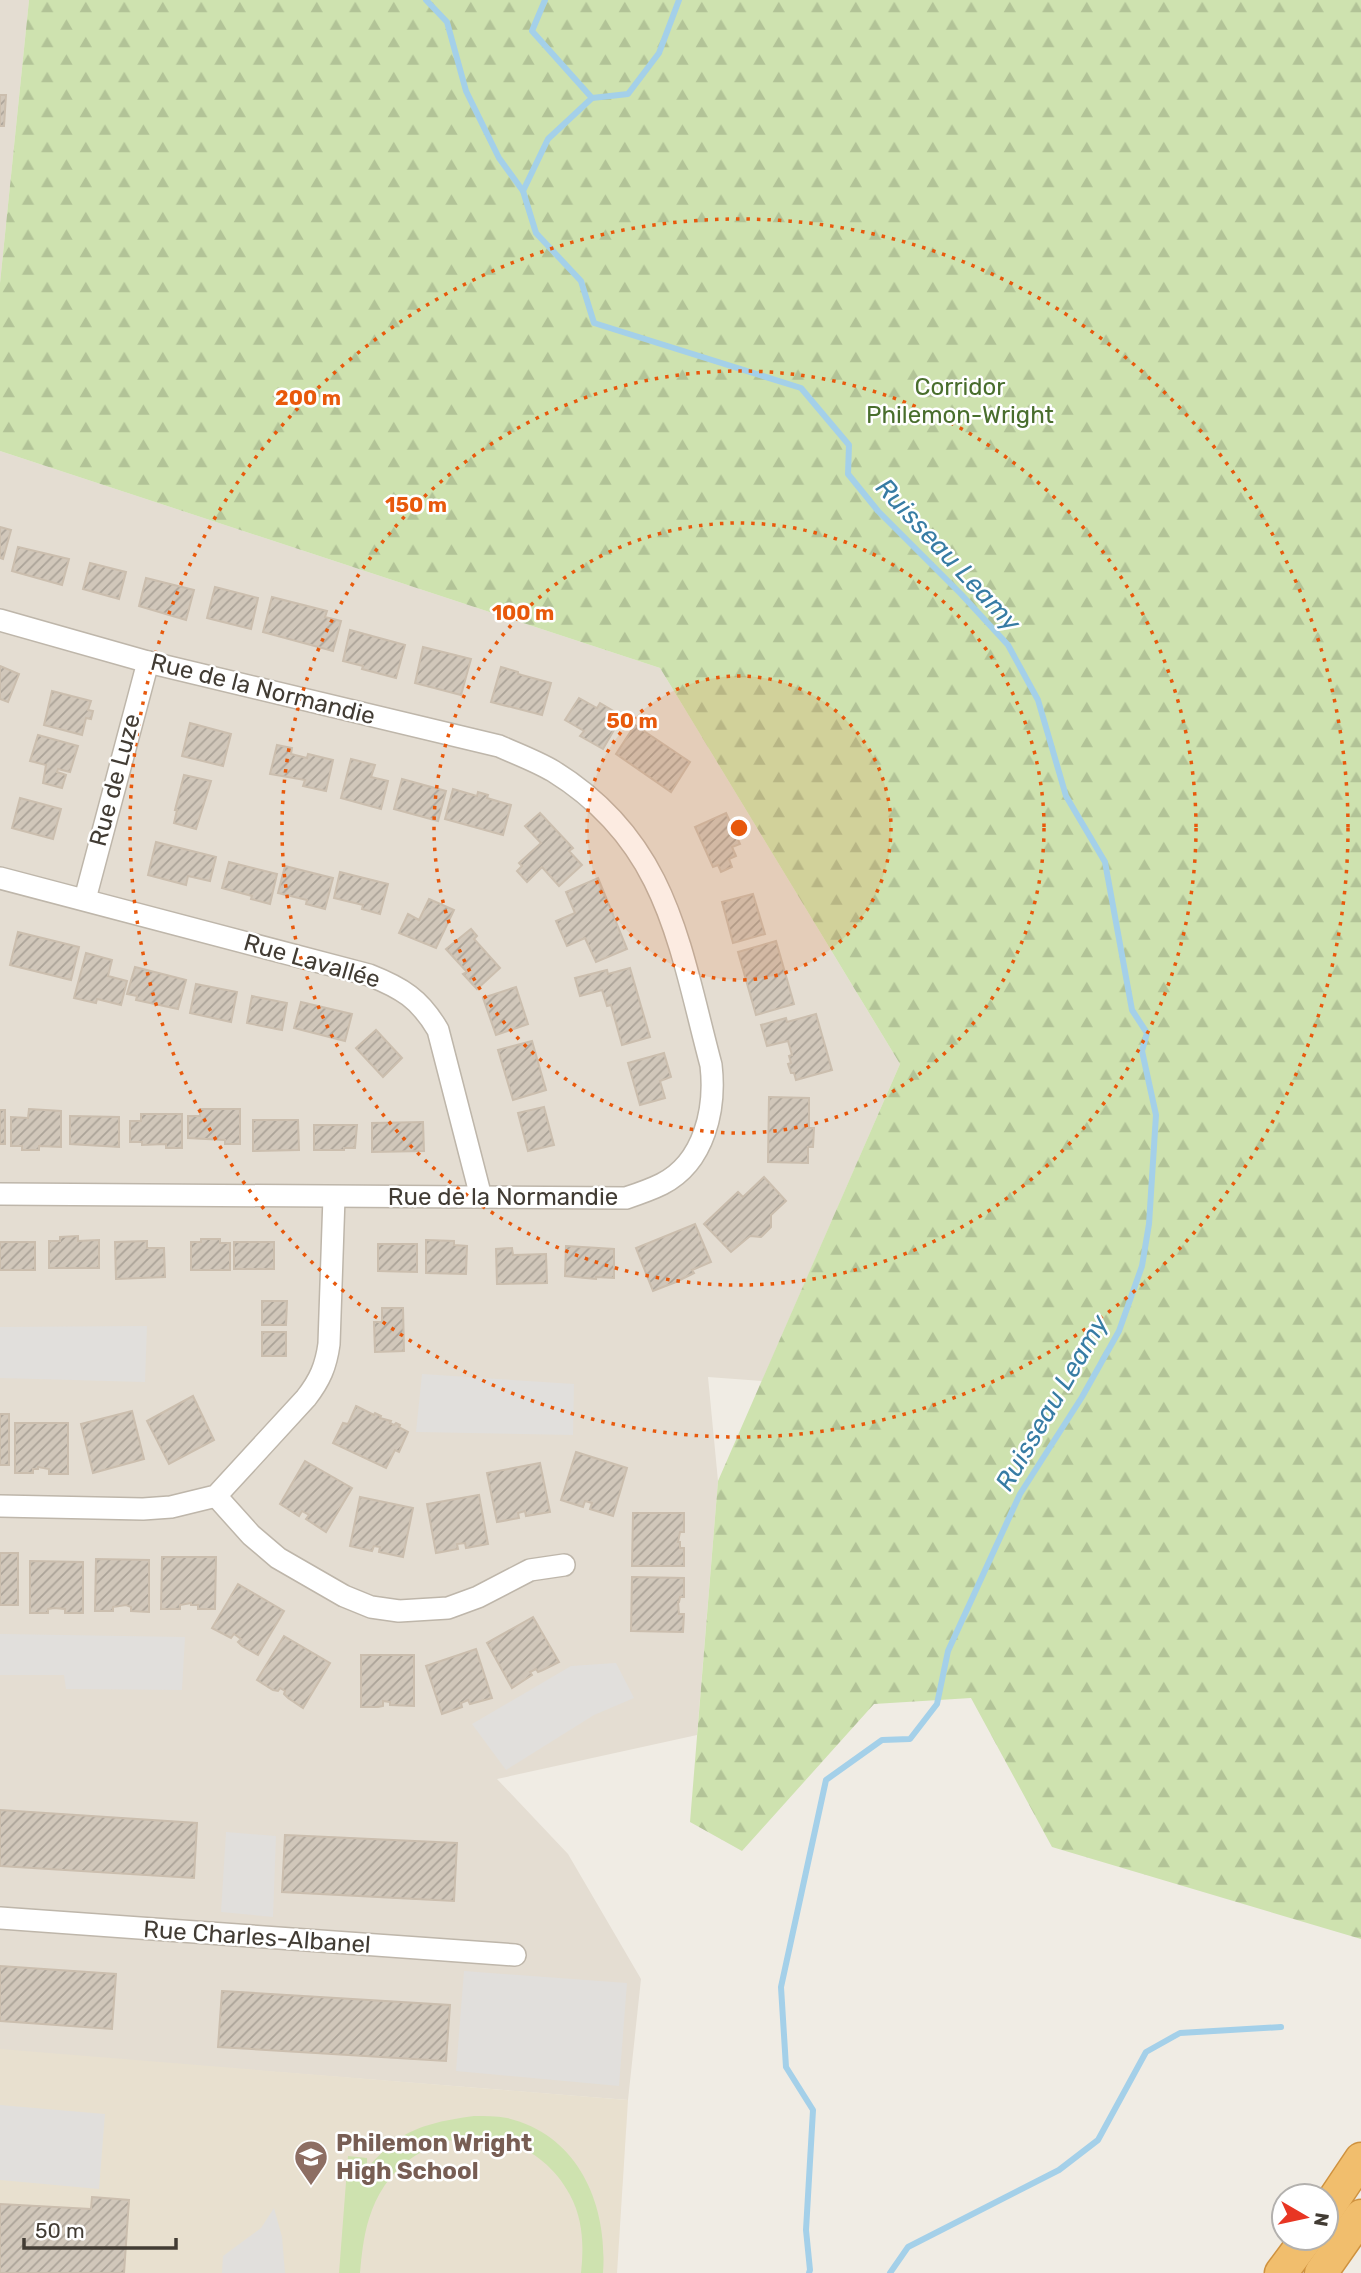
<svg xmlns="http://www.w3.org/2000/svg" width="1361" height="2273" font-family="Rubik,sans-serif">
<defs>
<pattern id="forest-firs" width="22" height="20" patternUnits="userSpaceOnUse" patternTransform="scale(1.75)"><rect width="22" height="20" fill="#cee2af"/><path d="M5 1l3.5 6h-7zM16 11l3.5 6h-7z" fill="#b2c397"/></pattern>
<pattern id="building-hatch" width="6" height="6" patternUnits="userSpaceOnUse" patternTransform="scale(1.75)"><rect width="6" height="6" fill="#d1c7ba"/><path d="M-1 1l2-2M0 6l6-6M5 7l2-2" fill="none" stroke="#aba398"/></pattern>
</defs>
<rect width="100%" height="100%" fill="#f0ece4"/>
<g fill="#e4ddd2">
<path d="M0 0H29L0 283Z"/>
<path d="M0 451 660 668 900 1064 762 1381 708 1377 718 1481 697 1735 497 1779 568 1854 641 1979 628 2100 0 2050Z"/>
</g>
<path fill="#e8e0cf" d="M0 2049 628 2100 617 2273H0Z"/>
<path fill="#cee2af" d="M474 2116C485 2116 496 2116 507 2118 579 2135 608 2205 603 2273H581C584 2246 583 2219 570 2195 525 2111 405 2122 372 2210 364 2231 362 2251 360 2273H339L348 2156 367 2158V2167C375 2160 383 2151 391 2144 415 2125 445 2120 474 2116Z"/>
<path fill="url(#forest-firs)" d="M29 0H1361V1939L1052 1847 971 1698 874 1704 742 1851 690 1822 718 1481 900 1064 660 668 0 451V283Z"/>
<g fill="#e1dfdc">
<path d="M147 1326 145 1382 0 1378V1327Z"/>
<path d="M422 1374 574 1384 573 1435 416 1432Z"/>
<path d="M0 1634 185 1637 182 1690 66 1689 64 1675H0Z"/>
<path d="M616 1663 634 1698 594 1715 506 1770 472 1724 571 1666Z"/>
<path d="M226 1832 276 1836 273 1917 221 1912Z"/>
<path d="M464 1971 627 1983 619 2086 456 2071Z"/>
<path d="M0 2105 105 2114 99 2189 0 2180Z"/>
<path d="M274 2208 282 2237 285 2273H222L223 2256 261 2228Z"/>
</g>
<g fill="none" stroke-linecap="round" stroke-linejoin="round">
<g stroke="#a4d0e9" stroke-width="6">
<path d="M426 0 447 22 466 91 499 158 523 191"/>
<path d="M545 0 532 31 592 98 548 139 523 191 536 233 581 281 594 323 801 388 849 445 848 474 878 511 961 594 1008 645 1038 700 1066 796 1105 862 1132 1010 1147 1033 1142 1051 1156 1115 1149 1224 1142 1266 1119 1331 1082 1397 1020 1494 948 1651 937 1704 910 1739 882 1740 826 1780 781 1987 786 2067 813 2110 806 2230 810 2270 809 2273"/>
<path d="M592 98 628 94 659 53 679 0"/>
<path d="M890 2273 908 2247 1059 2170 1098 2140 1146 2052 1180 2033 1281 2027"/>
</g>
</g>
<g fill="url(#building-hatch)" stroke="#cbbeae" stroke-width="2">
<path d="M0 95H6L4 126H0Z"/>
<path d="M0 527 11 530 3 559 0 558Z"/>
<path d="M18 547 69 559 62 585 12 571Z"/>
<path d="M90 563 126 572 119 599 83 589Z"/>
<path d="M146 578 194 590 186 620 139 606Z"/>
<path d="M215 587 258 598 251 629 207 618Z"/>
<path d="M272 597 327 611 325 617 341 621 333 651 263 632Z"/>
<path d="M350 630 405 645 396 678 362 669 363 666 343 661Z"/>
<path d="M423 647 471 659 461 695 415 683Z"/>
<path d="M0 666 19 674 8 702 0 699Z"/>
<path d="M501 667 518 672V674L551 683 542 715 491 702Z"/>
<path d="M52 691 91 701 88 710 93 711 91 719 86 718 82 735 44 725Z"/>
<path d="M579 698 597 708 600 703 622 716 603 749 580 736 584 731 565 720Z"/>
<path d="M190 723 231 734 223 766 182 756Z"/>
<path d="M635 725 690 762 671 792 616 754Z"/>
<path d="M38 735 78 746 70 772 58 769 57 772 66 775 62 788 43 783 46 765 30 761Z"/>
<path d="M277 745 292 748 291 754 307 758 308 754 333 760 326 791 303 786 305 780 270 774Z"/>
<path d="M351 759 375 765 371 777 388 781 381 809 341 798Z"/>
<path d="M184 775 211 781 196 829 174 823 177 810H175Z"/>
<path d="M402 779 446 791 438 821 394 809Z"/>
<path d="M453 789 477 796 478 792 488 795 487 798 511 805 503 835 445 819Z"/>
<path d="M20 798 61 809 53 839 12 828Z"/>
<path d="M540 813 573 848 569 851 582 865 559 886 542 867 527 882 517 871 522 866 519 863 541 843 525 826Z"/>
<path d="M726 813 740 844 732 847 736 856 729 859 732 867 721 872 718 865 713 867 695 827Z"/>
<path d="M156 842 216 857 210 881 188 876 186 885 148 875Z"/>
<path d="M229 862 277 874 270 904 251 899 252 896 222 888Z"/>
<path d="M285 866 333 878 325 909 306 904 307 900 278 893Z"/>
<path d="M340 872 388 884 380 914 362 909 363 905 334 898Z"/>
<path d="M598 878 627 949 596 962 585 938 567 946 556 921 575 913 566 892Z"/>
<path d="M753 894 765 934 733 943 722 902Z"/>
<path d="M429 899 454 910 436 948 399 933 408 914 419 920Z"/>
<path d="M471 929 477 936 474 939 500 968 477 989 463 974 467 972 446 949Z"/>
<path d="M18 932 79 947 71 980 10 965Z"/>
<path d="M776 941 794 1004 756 1015 738 952Z"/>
<path d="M86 953 112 960 108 976 127 981 121 1005 97 999 96 1003 74 998Z"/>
<path d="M135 967 186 980 178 1009 136 1000 137 996 127 994Z"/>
<path d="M630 968 650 1037 622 1045 611 1005 607 1006 602 990 580 996 575 978 607 970 608 974Z"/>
<path d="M196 984 237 992 231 1022 190 1013Z"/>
<path d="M516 987 528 1024 496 1035 483 998Z"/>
<path d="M252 996 287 1003 282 1030 247 1023Z"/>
<path d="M301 1002 352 1014 345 1041 294 1028Z"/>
<path d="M816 1014 832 1070 796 1080 794 1073H791L788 1064 791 1063 789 1056 792 1055 788 1041 767 1046 761 1025 786 1018 787 1022Z"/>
<path d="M376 1030 402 1058 383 1077 356 1048Z"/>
<path d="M532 1041 546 1090 513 1100 498 1050Z"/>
<path d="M664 1053 671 1077 660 1081 665 1098 640 1105 628 1063Z"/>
<path d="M769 1097 809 1098V1128H814L813 1147H808V1163L768 1162Z"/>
<path d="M544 1107 554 1145 528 1151 518 1113Z"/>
<path d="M29 1109 61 1111V1147L39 1146V1150H22V1146H11V1117L28 1118Z"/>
<path d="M200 1109H240V1144H225V1140L188 1138V1116H200Z"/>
<rect x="0" y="1110" width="5" height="34"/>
<path d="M141 1114H182V1148H166V1144L142 1145V1142H130V1121H141Z"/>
<path d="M70 1116 119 1117V1147L70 1144Z"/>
<path d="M253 1120H298L299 1150 253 1151Z"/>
<path d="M423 1122 424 1151 372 1152V1123Z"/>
<path d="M314 1125H357L355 1148H344V1150H314Z"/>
<path d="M764 1177 786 1201 771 1215V1227L761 1237 750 1236 731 1252 704 1224 738 1192 743 1197Z"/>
<path d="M695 1224 711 1262 692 1270 694 1273 676 1282 653 1291 636 1248Z"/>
<path d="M78 1236V1241L99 1240V1268H49V1241H60V1237Z"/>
<path d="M201 1239H220V1243H230V1270H191V1242H201Z"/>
<path d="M426 1240 454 1241V1245L467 1246 466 1274 426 1273Z"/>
<path d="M147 1241V1248H164L165 1277 116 1279 115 1242Z"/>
<rect x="0" y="1242" width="35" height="28"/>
<rect x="234" y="1242" width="40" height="27"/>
<path d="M378 1244H417V1272L378 1271Z"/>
<path d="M566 1246 614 1249V1278L596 1277V1279L565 1276Z"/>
<path d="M512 1248 513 1255 546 1254 547 1283 497 1284 496 1249Z"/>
<path d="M262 1301H287L286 1325H262Z"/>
<path d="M382 1308H403L404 1351 375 1352 374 1322H382Z"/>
<rect x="262" y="1332" width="24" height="24"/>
<path d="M193 1396 214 1440 169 1464 147 1421Z"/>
<path d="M356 1406 374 1415 375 1413 381 1416 380 1418 391 1421 390 1423 394 1425 396 1423 400 1425 399 1427 408 1432 399 1452 395 1450 386 1468 333 1443 343 1423 348 1424Z"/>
<path d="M132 1411 144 1459 93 1473 81 1424Z"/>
<rect x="0" y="1414" width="9" height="51"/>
<path d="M15 1423H68V1474H49V1469L38 1467V1469H33V1473H15Z"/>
<path d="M576 1452 627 1468 613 1516 590 1509 592 1503 585 1501 583 1507 561 1500Z"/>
<path d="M305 1461 352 1488 326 1532 306 1519 309 1515 302 1511 299 1516 280 1504Z"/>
<path d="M540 1463 550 1512 526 1516 525 1511 518 1513 519 1518 497 1522 487 1473Z"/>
<path d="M479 1495 488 1544 466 1548 465 1543 457 1544 458 1549 436 1553 427 1504Z"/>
<path d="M360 1497 413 1508 403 1557 379 1552 380 1547 374 1546 372 1551 350 1546Z"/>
<path d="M633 1513H684V1532H680L678 1542H680V1548H684V1566H632Z"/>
<rect x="0" y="1553" width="18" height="52"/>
<path d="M162 1557H216L215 1609H198V1605H191V1603L180 1605V1609H161Z"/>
<path d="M96 1559 149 1560V1612L131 1611V1607L126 1605 113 1607V1611H95Z"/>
<path d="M30 1561 83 1562V1613H65V1609L54 1608 48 1609V1613H30Z"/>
<path d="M632 1577 684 1578V1597H680L679 1602H678L679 1614H684L683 1632 631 1631Z"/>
<path d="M238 1584 284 1611 258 1655 242 1646 238 1642 241 1639 234 1634 231 1638 212 1628Z"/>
<path d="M533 1617 559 1662 543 1670 538 1672 536 1669 530 1672 532 1675 512 1688 487 1643Z"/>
<path d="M284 1636 330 1663 303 1708 288 1698 284 1694 285 1691 280 1688 278 1691 273 1690 257 1680Z"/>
<path d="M476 1649 492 1698 470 1704 468 1700 461 1703 462 1707 442 1714 426 1666Z"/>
<path d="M361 1655H414V1706L390 1705V1702L383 1701V1706L378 1707H361Z"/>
<path d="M0 1810 197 1823 194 1878 0 1866Z"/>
<path d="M285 1835 457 1843 454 1901 282 1892Z"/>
<path d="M0 1966 116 1974 112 2029 0 2021Z"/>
<path d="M222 1991 450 2005 446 2061 218 2047Z"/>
<path d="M92 2197 129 2200 124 2273H0V2204L91 2209Z"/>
</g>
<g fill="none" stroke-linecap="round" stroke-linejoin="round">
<g stroke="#beb6aa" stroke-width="24">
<g id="minor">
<path d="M0 620 148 662 499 746C517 754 536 761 553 771 668 842 679 945 711 1065 716 1108 705 1162 662 1184 650 1190 638 1194 626 1198L0 1194"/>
<path d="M0 878 369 975C402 988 420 999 438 1030L481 1197"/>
<path d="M85 899 148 662"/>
<path d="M216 1496 251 1535 278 1558 344 1596 371 1607 399 1611 448 1608 478 1597 530 1570 564 1565"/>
<path d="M0 1506 143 1509 171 1507 216 1496 306 1398C320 1380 326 1366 329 1344L334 1197"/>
<path d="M0 1918 515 1955"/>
</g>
</g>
<g stroke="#cf923f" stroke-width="35">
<g id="highway">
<path d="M1326 2211 1361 2159"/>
<path d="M1281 2273 1307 2238"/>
<path d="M1321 2273 1361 2216"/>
</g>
</g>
<use href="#minor" stroke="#fff" stroke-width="21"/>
<use href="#highway" stroke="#f1be6d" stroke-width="32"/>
</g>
<circle cx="739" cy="828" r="152" fill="#e8590c" fill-opacity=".12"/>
<g fill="none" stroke="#e8590c" stroke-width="3.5" stroke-dasharray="3.5 7">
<circle cx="739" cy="828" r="152"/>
<circle cx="739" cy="828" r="305"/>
<circle cx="739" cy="828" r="457"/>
<circle cx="739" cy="828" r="609"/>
</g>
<defs>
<g id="school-pin" transform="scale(1.75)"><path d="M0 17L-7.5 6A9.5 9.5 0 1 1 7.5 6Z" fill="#8d6e63" stroke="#fff"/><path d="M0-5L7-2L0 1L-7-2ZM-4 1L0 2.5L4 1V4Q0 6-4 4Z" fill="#fff"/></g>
</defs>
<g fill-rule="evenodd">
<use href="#school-pin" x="311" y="2157"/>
</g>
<g text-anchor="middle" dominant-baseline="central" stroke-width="5" stroke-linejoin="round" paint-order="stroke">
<g font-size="24" fill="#496e2d" stroke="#fff">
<text x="960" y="387">Corridor<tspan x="960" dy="28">Philemon-Wright</tspan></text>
</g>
<g font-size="24" fill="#423c34" stroke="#fff">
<text transform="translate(263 689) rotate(14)">Rue de la Normandie</text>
<text transform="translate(115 780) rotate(-75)">Rue de Luze</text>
<text transform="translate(312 961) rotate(16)">Rue Lavallée</text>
<text x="503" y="1197">Rue de la Normandie</text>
<text transform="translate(257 1937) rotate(4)">Rue Charles-Albanel</text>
</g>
<g font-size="24" font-weight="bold" fill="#785e54" stroke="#fff" text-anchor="start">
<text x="336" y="2143">Philemon Wright<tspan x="336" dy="28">High School</tspan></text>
</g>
<g font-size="26" font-style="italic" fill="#377ca4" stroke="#fff">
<text transform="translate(948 555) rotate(47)">Ruisseau Leamy</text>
<text transform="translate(1052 1403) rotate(-60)">Ruisseau Leamy</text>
</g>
</g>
<circle cx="739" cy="828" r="10" fill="#e8590c" stroke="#fff" stroke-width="3.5"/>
<g font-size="21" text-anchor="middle" font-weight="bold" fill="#e8590c" stroke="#fff" stroke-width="5" stroke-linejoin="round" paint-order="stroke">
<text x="308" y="405">200 m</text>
<text x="416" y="512">150 m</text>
<text x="523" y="620">100 m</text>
<text x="632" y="728">50 m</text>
</g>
<g transform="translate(1305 2217) rotate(99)"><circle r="33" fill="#ffffff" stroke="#b3b1ae" stroke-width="2"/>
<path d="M0-5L12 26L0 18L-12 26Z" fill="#e83623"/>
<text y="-10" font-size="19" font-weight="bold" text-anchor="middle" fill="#423c34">N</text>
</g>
<path d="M24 2238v10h152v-10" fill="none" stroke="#423c34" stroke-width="3.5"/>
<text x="35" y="2238" font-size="21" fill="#423c34" stroke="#ffffff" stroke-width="5" paint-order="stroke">50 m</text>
</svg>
